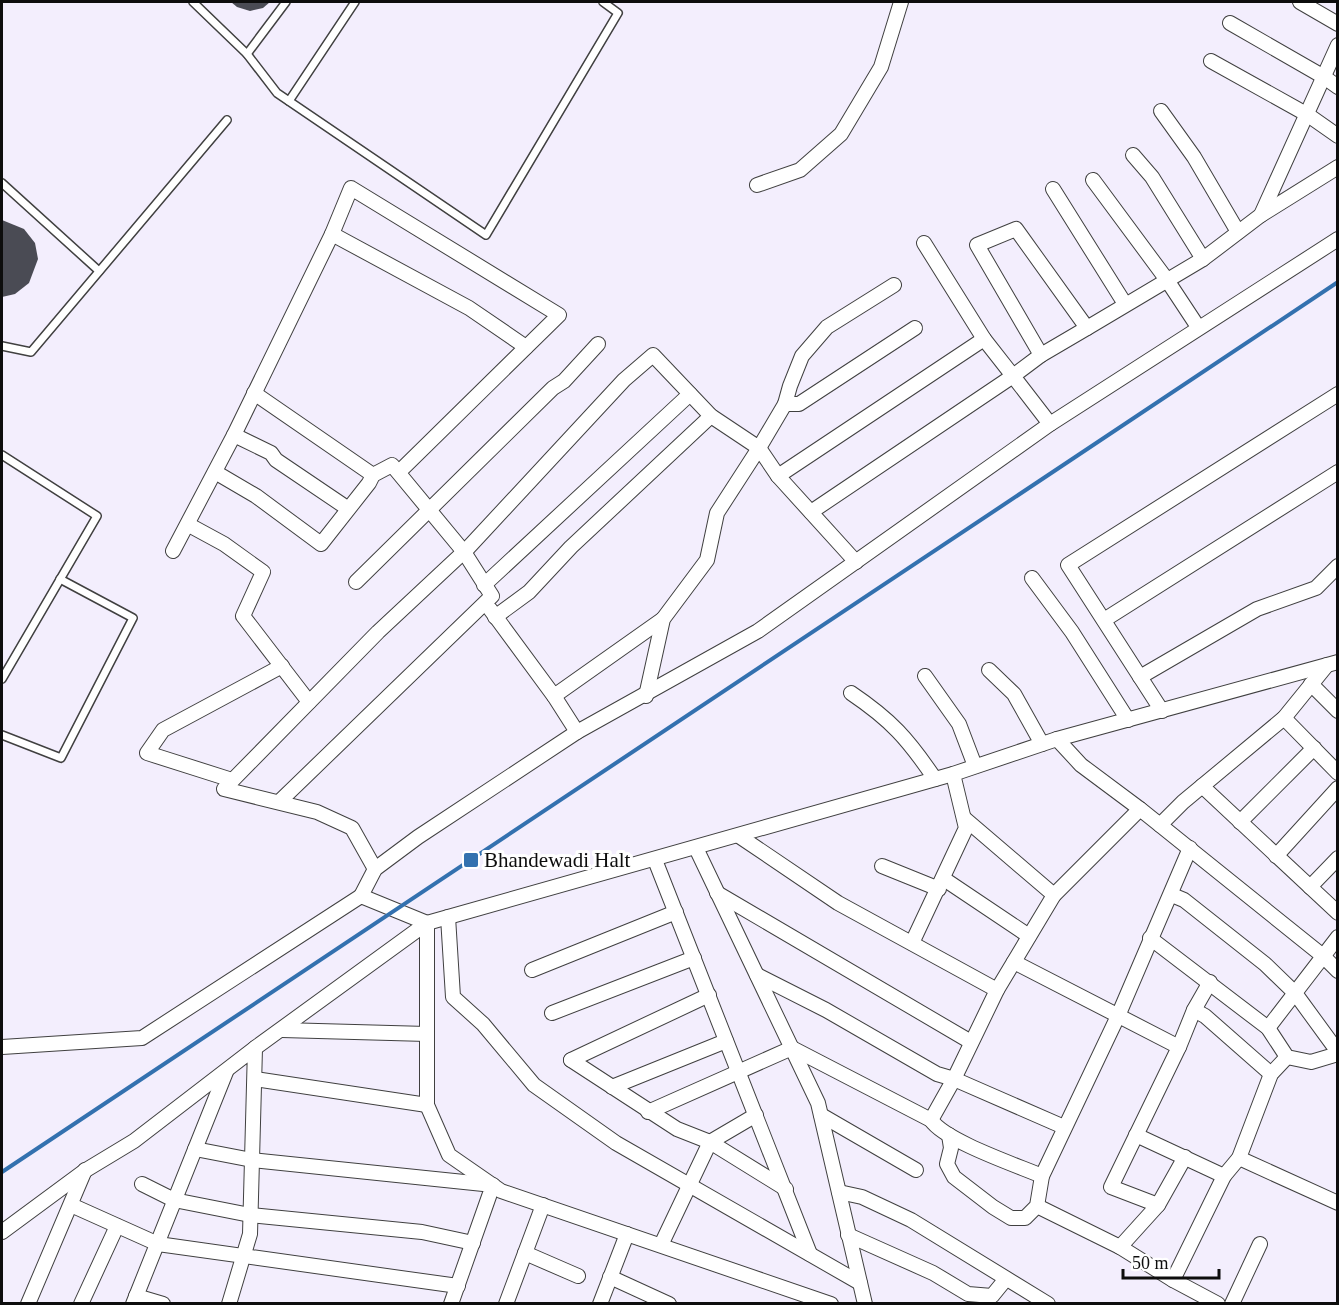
<svg xmlns="http://www.w3.org/2000/svg" width="1339" height="1305" font-family="'Times New Roman',serif">
<rect width="100%" height="100%" fill="#f3eefd"/>
<g fill="#4a4b54">
<path d="M231 2H270L263 8 250 11 237 7Z"/>
<path d="M2 220 24 229 35 243 38 259 29 283 15 294 2 297Z"/>
</g>
<g fill="none" stroke-linecap="round" stroke-linejoin="round">
<g stroke="#404040" stroke-width="10">
<g id="lane">
<path d="M193 2 247 54 277 93 486 235 618 13 603 2"/>
<path d="M247 54 286 2"/>
<path d="M289 101 355 2"/>
<path d="M2 183 99 271"/>
<path d="M2 346 31 352 227 120"/>
<path d="M2 455 97 516 2 679"/>
<path d="M2 735 61 758 133 618 60 579"/>
</g>
</g>
<g stroke="#404040" stroke-width="16">
<g id="street">
<path d="M1300 2 1338 24"/>
<path d="M1230 23 1324 77 1338 87"/>
<path d="M1211 61 1308 115 1338 136"/>
<path d="M1161 111 1194 157 1238 232"/>
<path d="M1133 155 1152 177 1203 259"/>
<path d="M1093 180 1167 280 1198 327"/>
<path d="M757 185 800 170 841 134 881 67 901 2"/>
<path d="M1053 189 1125 304"/>
<path d="M1261 215 1338 167"/>
<path d="M332 234 351 188 559 315 399 472"/>
<path d="M1041 355 1087 328"/>
<path d="M254 393 373 475"/>
<path d="M785 404H799L915 328"/>
<path d="M1050 424 1013 376 1041 355 977 245 1016 229 1087 328 1203 259 1261 215 1338 45"/>
<path d="M234 435 271 453 276 460 347 508"/>
<path d="M215 472 256 496 321 544 369 483 373 475 392 465 464 552 492 596 279 802"/>
<path d="M778 476 984 339"/>
<path d="M811 512 1013 376 984 339 924 243"/>
<path d="M189 525 224 544 263 572 243 616 309 702"/>
<path d="M173 551 234 435 332 234 469 308 526 347"/>
<path d="M1032 578 1072 632 1128 720"/>
<path d="M356 582 553 388 564 381 598 344"/>
<path d="M484 585 690 394"/>
<path d="M490 609 554 696 663 619"/>
<path d="M495 617 529 592 571 547 711 416"/>
<path d="M1104 620 1338 472"/>
<path d="M989 670 1014 694 1042 744"/>
<path d="M925 676 959 724 975 766"/>
<path d="M1140 677 1257 609 1316 588 1338 566"/>
<path d="M1311 684 1338 711"/>
<path d="M851 693C891 720 908 739 935 779"/>
<path d="M554 696 577 732"/>
<path d="M646 696 663 619 707 560 717 513 759 448 778 476 856 562"/>
<path d="M1162 711 1068 565 1338 394"/>
<path d="M1284 718 1338 773"/>
<path d="M1057 739 1081 765 1140 809"/>
<path d="M232 780 147 753 163 730 282 666"/>
<path d="M1202 786 1338 913"/>
<path d="M964 818 1054 895"/>
<path d="M1240 822 1314 748"/>
<path d="M1160 825 1323 956 1338 971"/>
<path d="M739 836 838 903 997 990"/>
<path d="M696 848 818 1103 865 1304"/>
<path d="M1276 856 1338 788"/>
<path d="M655 860 810 1254"/>
<path d="M882 866 939 889"/>
<path d="M375 869 352 828 317 812 224 789 378 632 468 548 624 380 653 355 711 416 759 448 785 404 790 386 802 356 827 327 894 285"/>
<path d="M944 879 1029 936"/>
<path d="M1310 887 1338 858"/>
<path d="M717 893 971 1042"/>
<path d="M1172 895 1184 900 1265 964 1295 993 1338 1052"/>
<path d="M361 896 375 869 418 837 577 732 758 631 1050 424 1338 239"/>
<path d="M448 917 453 997 483 1024 534 1085 616 1143 860 1283"/>
<path d="M427 923V1105L449 1155 501 1191 831 1304"/>
<path d="M1150 938 1268 1028 1287 1057 1311 1062 1338 1054"/>
<path d="M912 943 966 828 953 774"/>
<path d="M1014 962 1179 1047 1111 1187 1158 1205 1120 1247 1173 1280 1218 1304"/>
<path d="M532 970 676 912"/>
<path d="M757 975 826 1010 937 1074 954 1079 1064 1127"/>
<path d="M1194 1010 1205 1016 1271 1074"/>
<path d="M552 1013 694 958"/>
<path d="M1268 1028 1338 937"/>
<path d="M282 1030 427 1034"/>
<path d="M2 1047 142 1038 361 896 427 923"/>
<path d="M1179 1047 1194 1010 1210 982"/>
<path d="M255 1048 427 923 953 774 1057 739 1338 662"/>
<path d="M571 1060 677 1129 710 1142 786 1189"/>
<path d="M571 1060 709 995"/>
<path d="M255 1079 427 1105"/>
<path d="M612 1087 726 1041"/>
<path d="M648 1112 792 1048 931 1120 954 1079 997 990 1054 895 1140 809 1160 825 1183 802 1284 718 1327 665"/>
<path d="M821 1115 916 1170"/>
<path d="M931 1120C945 1141 1016 1165 1042 1176"/>
<path d="M949 1135 951 1148 947 1164 954 1177 993 1207 1011 1218H1025L1037 1206 1042 1176 1118 1016 1190 848"/>
<path d="M1136 1135 1224 1176"/>
<path d="M195 1149 252 1160 493 1185 451 1304"/>
<path d="M1239 1158 1338 1203"/>
<path d="M142 1184 174 1200 250 1215 422 1232 473 1243"/>
<path d="M839 1192 862 1197 911 1220 1048 1304"/>
<path d="M71 1205 158 1244 458 1286"/>
<path d="M1158 1205 1185 1157"/>
<path d="M1037 1206 1120 1247"/>
<path d="M2 1232 86 1170 134 1141 255 1048 250 1234 229 1304"/>
<path d="M848 1235 933 1273 968 1294 992 1296 1005 1280"/>
<path d="M661 1245 710 1142 756 1115"/>
<path d="M525 1253 578 1276"/>
<path d="M610 1277 669 1304"/>
<path d="M1173 1280 1224 1176 1239 1158 1271 1074 1287 1057"/>
<path d="M136 1296 163 1304"/>
<path d="M28 1304 85 1170"/>
<path d="M81 1304 117 1226"/>
<path d="M133 1304 226 1072"/>
<path d="M506 1304 543 1205"/>
<path d="M600 1304 627 1234"/>
<path d="M1232 1304 1260 1244"/>
</g>
</g>
<use href="#lane" stroke="#fff" stroke-width="7"/>
<use href="#street" stroke="#fff" stroke-width="14"/>
<path stroke="#3371af" stroke-width="4" d="M2 1172 1338 282"/>
</g>
<rect fill="#3371af" stroke="#fff" stroke-width="2" x="463" y="852" width="16" height="16" rx="3"/>
<g text-anchor="middle" dominant-baseline="central" stroke-width="6" stroke-linejoin="round" paint-order="stroke">
<g font-size="21" fill="#0d0d0d" stroke="#fff" text-anchor="start">
<text x="484" y="860">Bhandewadi Halt</text>
</g>
</g>
<rect width="1339" height="1305" fill="none" stroke="#0d0d0d" stroke-width="6"/>
<path d="M1123 1269v9h96v-9" fill="none" stroke="#0d0d0d" stroke-width="3"/>
<text x="1132" y="1269" font-size="18" fill="#0d0d0d" stroke="#ffffff" stroke-width="4.5" paint-order="stroke">50 m</text>
</svg>
